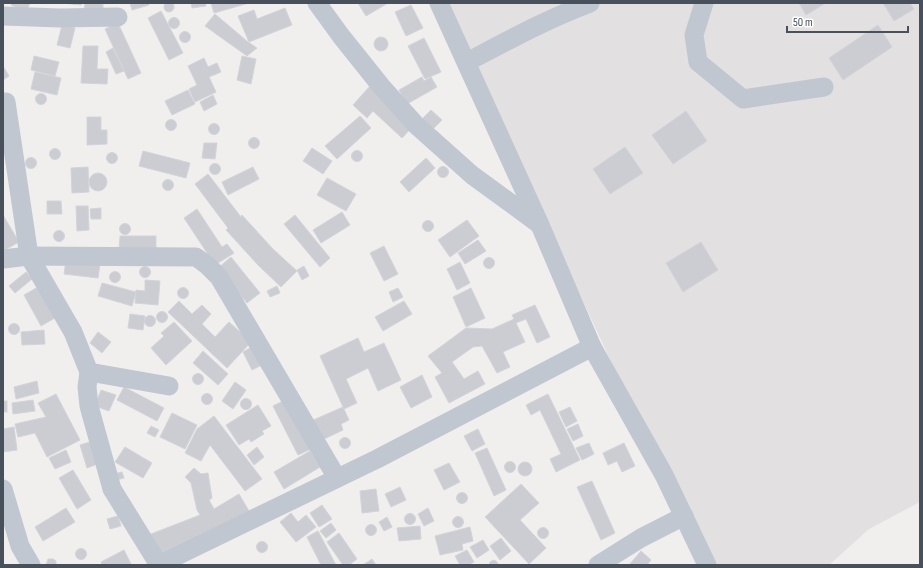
<svg xmlns="http://www.w3.org/2000/svg" width="923" height="568" font-family="'Sofia Sans Condensed',sans-serif">
<rect width="100%" height="100%" fill="#f1efee"/>
<path fill="#e2e0e0" d="M449 3H920V502L869 529 829 565H705L486 91Z"/>
<g fill="#cbcdd3" stroke="#d3d4da">
<circle cx="169" cy="7" r="5"/>
<path d="M12 3H30L26 12 11 5Z"/>
<path d="M62 3H82L81 5Z"/>
<path d="M85 3H103V13L84 12Z"/>
<path d="M130 3H148L149 5 132 10Z"/>
<path d="M191 3H205L206 6 192 8Z"/>
<path d="M211 3H249L214 13Z"/>
<path d="M358 3H388L366 16Z"/>
<path d="M799 3H826L806 15Z"/>
<path d="M883 3H910L914 9 894 21Z"/>
<path d="M411 5 423 28 406 36 395 12Z"/>
<path d="M285 8 292 25 249 42 238 16 254 10 257 19Z"/>
<path d="M161 11 183 53 169 60 148 18Z"/>
<path d="M215 14 248 42 257 48 247 56 205 26Z"/>
<circle cx="174" cy="23" r="5.5"/>
<path d="M118 23 141 73 128 79 105 29Z"/>
<path d="M62 25 75 28 70 48 57 45Z"/>
<path d="M878 25 892 47 843 80 829 58Z"/>
<circle cx="185" cy="37" r="5.5"/>
<circle cx="381" cy="44" r="7"/>
<path d="M424 38 441 72 425 79 408 46Z"/>
<path d="M83 46H98L97 69H108L107 84 81 83Z"/>
<path d="M113 48 124 71 116 74 106 52Z"/>
<path d="M34 56 59 62 55 76 31 70Z"/>
<path d="M242 56 256 59 251 84 237 80Z"/>
<path d="M204 58 208 67 217 63 221 72 209 77 216 92 195 102 189 89 197 85 188 66Z"/>
<path d="M3 66 9 76 3 80Z"/>
<path d="M35 72 61 78 57 95 31 89Z"/>
<path d="M422 77 424 81 431 77 437 87 407 104 399 90Z"/>
<path d="M370 86 413 126 402 138 373 111 367 118 353 105Z"/>
<path d="M188 90 195 104 172 115 165 101Z"/>
<circle cx="41" cy="99" r="5.5"/>
<path d="M213 95 217 104 204 111 200 102Z"/>
<path d="M431 110 442 120 431 131 420 121Z"/>
<path d="M686 111 707 141 673 164 652 135Z"/>
<path d="M360 116 371 128 337 159 325 146Z"/>
<path d="M87 117H101V130H107V144L87 145Z"/>
<circle cx="171" cy="125" r="5.5"/>
<circle cx="214" cy="129" r="5.5"/>
<circle cx="254" cy="143" r="5.5"/>
<path d="M204 143H217L215 159 202 158Z"/>
<path d="M625 147 643 173 610 194 593 169Z"/>
<path d="M312 148 332 161 323 174 303 161Z"/>
<circle cx="55" cy="154" r="5.5"/>
<circle cx="357" cy="156" r="5.5"/>
<path d="M143 151 190 163 186 178 139 166Z"/>
<circle cx="112" cy="158" r="5.5"/>
<circle cx="31" cy="163" r="5.5"/>
<path d="M426 158 435 168 409 192 400 182Z"/>
<circle cx="215" cy="169" r="5.5"/>
<circle cx="443" cy="172" r="5.5"/>
<path d="M88 167 89 192 72 193 71 168Z"/>
<path d="M253 167 259 179 228 195 222 182Z"/>
<circle cx="98" cy="182" r="9"/>
<path d="M208 174 241 217 242 215 273 249 297 271 281 287 258 265 226 230 228 228 195 184Z"/>
<path d="M327 178 356 194 346 211 317 195Z"/>
<circle cx="168" cy="185" r="5.5"/>
<path d="M47 201H61L62 214H47Z"/>
<path d="M76 206H88L89 230 77 231Z"/>
<path d="M101 208V219H91L90 209Z"/>
<path d="M197 209 222 247 227 244 234 253 215 265 184 218Z"/>
<path d="M342 212 350 225 321 243 313 230Z"/>
<path d="M3 215 19 242 3 251Z"/>
<path d="M295 215 330 258 320 267 284 224Z"/>
<path d="M467 220 479 236 450 257 438 240Z"/>
<circle cx="428" cy="226" r="5.5"/>
<circle cx="125" cy="229" r="5.5"/>
<circle cx="59" cy="236" r="5.5"/>
<path d="M120 236H156V250L119 249Z"/>
<path d="M478 240 486 251 465 264 458 253Z"/>
<path d="M701 242 718 270 683 292 666 263Z"/>
<path d="M384 246 398 274 384 281 370 253Z"/>
<path d="M231 257 260 293 247 303 218 268Z"/>
<circle cx="489" cy="263" r="5.5"/>
<path d="M66 260 100 264 98 278 64 274Z"/>
<path d="M460 262 470 283 457 290 447 269Z"/>
<path d="M304 266 309 276 302 280 297 270Z"/>
<circle cx="145" cy="272" r="5.5"/>
<circle cx="115" cy="277" r="5.5"/>
<path d="M26 272 32 279 15 293 9 286Z"/>
<path d="M145 280 160 281 158 305 135 303 136 290 145 291Z"/>
<path d="M102 283 136 292 132 306 98 296Z"/>
<path d="M277 286 280 293 270 297 267 291Z"/>
<path d="M38 287 55 318 41 326 24 295Z"/>
<circle cx="183" cy="293" r="5.5"/>
<path d="M398 288 403 297 393 302 389 292Z"/>
<path d="M471 288 485 318 466 327 453 297Z"/>
<path d="M179 301 192 314 202 305 211 314 202 324 215 337 229 322 251 342 227 368 168 312Z"/>
<path d="M404 301 412 314 383 331 375 317Z"/>
<path d="M535 305 550 337 537 343 526 319 516 323 525 342 503 352 510 367 497 373 482 346 473 347 452 362 464 379 478 371 485 384 449 403 435 377 442 373 428 356 466 328 492 329 514 319 512 315Z"/>
<circle cx="162" cy="317" r="5.5"/>
<path d="M130 314 145 316 143 330 128 328Z"/>
<circle cx="150" cy="321" r="5.5"/>
<path d="M174 322 192 341 166 365 151 348 164 336 161 333Z"/>
<circle cx="14" cy="329" r="5.5"/>
<path d="M44 330 45 344 22 345 21 332Z"/>
<path d="M98 332 111 342 102 353 90 343Z"/>
<path d="M358 338 364 352 384 343 401 380 378 391 368 368 346 379 357 403 344 409 320 356Z"/>
<path d="M255 345 264 364 252 370 243 352Z"/>
<path d="M203 351 228 374 218 385 193 363Z"/>
<circle cx="198" cy="379" r="5.5"/>
<path d="M422 375 432 397 411 408 400 387Z"/>
<path d="M37 381 39 393 16 399 14 387Z"/>
<path d="M235 382 246 390 233 409 222 401Z"/>
<path d="M124 387 164 408 157 421 117 400Z"/>
<path d="M101 390 116 395 109 411 95 406Z"/>
<circle cx="207" cy="399" r="5.5"/>
<path d="M56 394 80 440 47 457 35 433 18 437 15 424 46 417 38 403Z"/>
<path d="M548 394 580 460 556 472 550 459 561 454 540 410 531 415 526 405Z"/>
<circle cx="246" cy="404" r="5.5"/>
<path d="M33 400 35 411 13 414 12 403Z"/>
<path d="M285 400 311 449 298 455 273 406Z"/>
<rect x="3" y="401" width="4" height="11"/>
<path d="M258 405 271 426 262 431 264 434 251 442 249 439 239 445 226 425Z"/>
<path d="M343 407 349 420 341 424 343 430 320 441 311 421Z"/>
<path d="M570 407 577 421 566 427 559 412Z"/>
<path d="M172 413 197 425 185 449 160 437Z"/>
<path d="M214 416 262 479 245 491 210 445 201 461 185 453 197 429Z"/>
<path d="M578 424 583 436 573 441 567 429Z"/>
<path d="M151 426 159 430 155 437 147 433Z"/>
<path d="M14 427 17 450 3 452V429Z"/>
<path d="M478 429 485 444 472 451 464 436Z"/>
<circle cx="345" cy="443" r="5.5"/>
<path d="M93 441 100 463 87 468 80 445Z"/>
<path d="M589 443 594 454 582 460 576 448Z"/>
<path d="M624 443 635 466 622 472 617 461 608 465 603 453Z"/>
<path d="M125 447 152 463 143 478 115 462Z"/>
<path d="M257 447 264 457 254 465 247 455Z"/>
<path d="M487 448 506 490 494 496 475 453Z"/>
<path d="M66 450 71 462 55 469 49 458Z"/>
<path d="M310 451 320 467 284 489 274 472Z"/>
<circle cx="510" cy="467" r="5.5"/>
<circle cx="525" cy="469" r="7"/>
<path d="M449 463 460 482 444 490 434 470Z"/>
<path d="M194 468 201 474 208 473 212 498 209 500 214 509 239 494 249 511 159 554 151 534 200 515 197 510 191 483 185 477Z"/>
<path d="M73 470 91 500 77 509 59 478Z"/>
<path d="M122 472 124 478 116 480 114 474Z"/>
<path d="M592 481 615 533 601 540 577 487Z"/>
<path d="M521 484 539 503 520 520 546 548 529 564 485 517Z"/>
<path d="M400 487 406 500 391 507 385 494Z"/>
<path d="M376 489 379 511 362 513 360 491Z"/>
<circle cx="462" cy="498" r="5.5"/>
<path d="M322 505 332 519 319 527 310 513Z"/>
<path d="M66 508 75 522 43 541 35 527Z"/>
<path d="M428 508 434 521 424 526 418 514Z"/>
<path d="M291 513 298 522 306 515 316 527 296 542 280 522Z"/>
<circle cx="410" cy="519" r="5.5"/>
<path d="M118 516 121 526 110 529 107 519Z"/>
<circle cx="458" cy="522" r="5.5"/>
<path d="M387 517 392 527 384 531 379 522Z"/>
<path d="M331 523 336 530 326 538 320 531Z"/>
<circle cx="371" cy="530" r="5.5"/>
<path d="M420 526 421 539 399 541 397 528Z"/>
<path d="M470 527 473 541 462 544 463 550 440 555 435 536Z"/>
<circle cx="543" cy="533" r="5.5"/>
<path d="M318 531 336 565H321L307 537Z"/>
<path d="M339 533 357 559 349 565H343L327 542Z"/>
<path d="M501 538 511 551 500 560 490 546Z"/>
<path d="M483 540 489 550 477 558 470 547Z"/>
<circle cx="262" cy="547" r="5.5"/>
<circle cx="81" cy="554" r="5.5"/>
<path d="M124 550 131 564 128 565H102L101 562Z"/>
<path d="M467 550 474 562 468 565H460L455 556Z"/>
<path d="M641 551 651 560 647 565H629Z"/>
<path d="M48 559H53L56 561V565H46Z"/>
<path d="M372 559 376 565H363Z"/>
<path d="M493 560 496 561 499 565H489L490 562Z"/>
</g>
<g fill="none" stroke-linecap="round" stroke-linejoin="round">
<g stroke="#c0c7d0" stroke-width="19">
<path d="M317 3 341 36 381 86 416 125 472 175 539 224"/>
<path d="M439 3 540 225 592 347 664 475 707 565"/>
<path d="M704 3 694 35 698 62 743 99 824 87"/>
<path d="M3 16 60 18 118 17"/>
<path d="M467 62C507 41 547 19 590 3"/>
<path d="M6 102 29 256 73 332 89 372 87 387 89 406 112 489 159 565"/>
<path d="M3 259 29 256 196 257 208 266 219 277 337 478"/>
<path d="M89 372 169 386"/>
<path d="M3 489 20 546 31 565"/>
<path d="M158 565 377 459 592 347"/>
<path d="M598 565 641 538 684 516"/>
</g>
</g>
<rect width="923" height="568" fill="none" stroke="#47505b" stroke-width="8"/>
<path d="M787 26v6h121v-6" fill="none" stroke="#47505b" stroke-width="2"/>
<text x="793" y="26" font-size="12" fill="#47505b" stroke="#ffffff" stroke-width="3" paint-order="stroke">50 m</text>
</svg>
